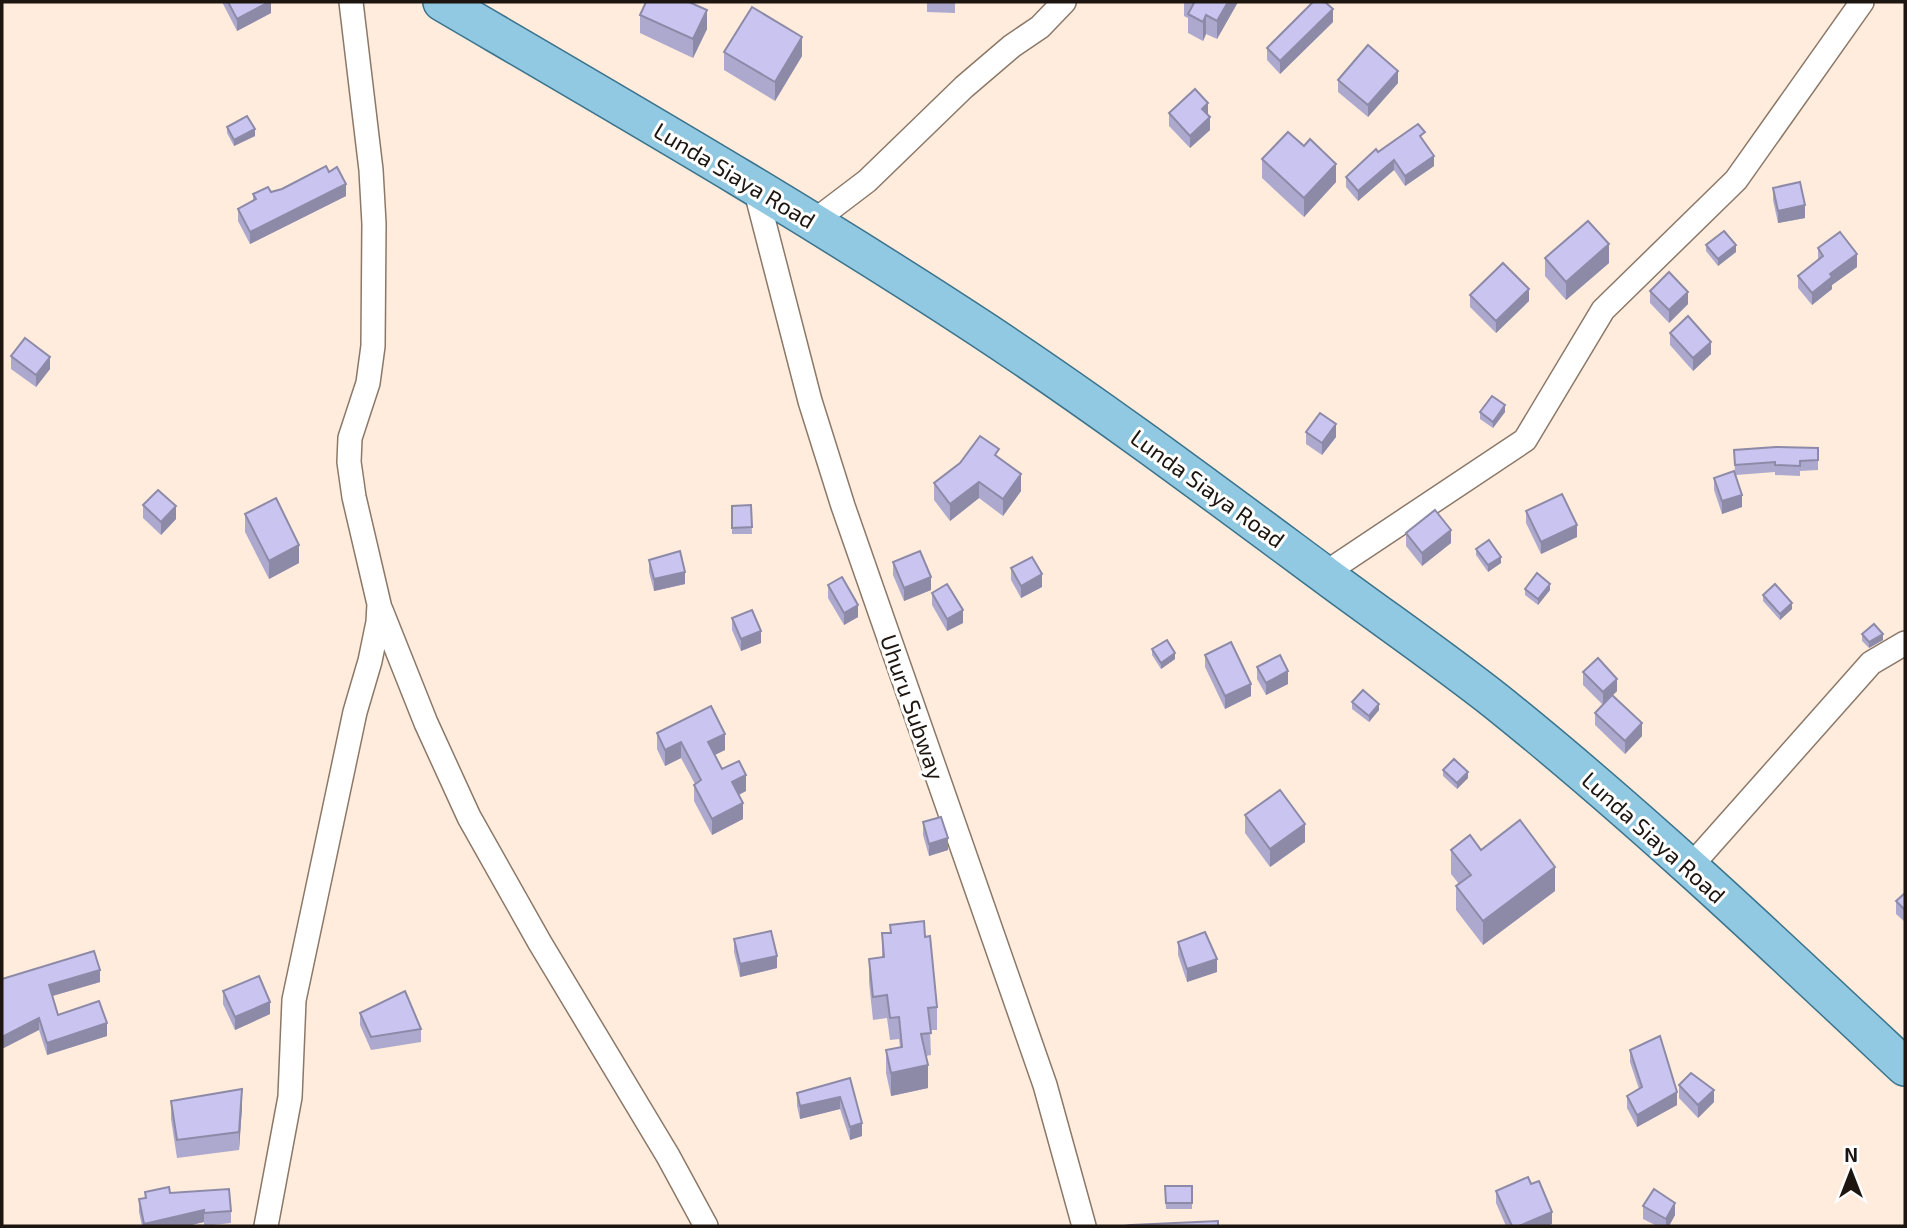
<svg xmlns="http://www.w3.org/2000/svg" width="1907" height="1228" font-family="'Exo 2',sans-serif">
<rect width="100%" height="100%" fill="#ffecdd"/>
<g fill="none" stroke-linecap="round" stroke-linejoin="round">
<g stroke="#8c7868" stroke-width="26">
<g id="minor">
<path d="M754 184 810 401 843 506 1045 1085 1084 1226"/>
<path d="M813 222 867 181 964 87 1012 46 1040 27 1064 2"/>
<path d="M1324 574 1525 440 1603 310 1736 180 1862 2"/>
<path d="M381 610 426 723 469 817 540 943 668 1156 706 1226"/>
<path d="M1690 867 1871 663 1905 643"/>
<path d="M266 1226 290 1097 294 1000 355 712 370 661 378 622 379 604 354 497 349 462 350 438 368 383 373 346 374 224 371 170 351 2"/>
</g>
</g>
<g stroke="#3a738b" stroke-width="40">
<path id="primary" d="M442 2C623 108 805 213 980 328 1097 405 1209 489 1321 572 1380 616 1440 657 1497 702 1640 817 1772 942 1905 1067"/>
</g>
<use href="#minor" stroke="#fff" stroke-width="23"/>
<use href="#primary" stroke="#92c9e2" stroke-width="37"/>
</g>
<g fill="#ada9ce">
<path d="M222 2H271V13L237 31Z"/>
<path d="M927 2H955V13L927 12Z"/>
<path d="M1184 2H1238L1217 39 1206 34 1203 41 1188 33V18L1184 16Z"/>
<path d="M640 15 707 29 693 58 640 33Z"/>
<path d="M1333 22 1280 74 1267 60V48Z"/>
<path d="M724 52 802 56 775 101 724 70Z"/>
<path d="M1338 80 1398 83 1368 117 1338 92Z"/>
<path d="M1169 113 1208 115 1210 130 1190 148 1169 126Z"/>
<path d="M227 127 255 136 234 146 227 133Z"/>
<path d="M1425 142 1434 166 1405 186 1394 170 1358 201 1346 187V177L1378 152Z"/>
<path d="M1262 159 1336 182 1304 217 1262 178Z"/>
<path d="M1773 188 1805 218 1778 223 1773 200Z"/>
<path d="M271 192 346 196 250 244 238 221V209L253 201V194Z"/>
<path d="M1706 245 1736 252 1718 266 1706 251Z"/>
<path d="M1818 248 1857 267 1832 285V289L1812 305 1798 288V276L1818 260Z"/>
<path d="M1545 258 1609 263 1566 300 1545 276Z"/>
<path d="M1650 291 1688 304 1669 323 1650 303Z"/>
<path d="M1470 295 1529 301 1496 333 1470 307Z"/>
<path d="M1670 333 1711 354 1693 371 1670 345Z"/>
<path d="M11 356 50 369 36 387 11 369Z"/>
<path d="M1480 412H1505L1493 428 1480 419Z"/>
<path d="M1306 432 1336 437 1322 455 1306 444Z"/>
<path d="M1818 448V470L1800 471V476L1775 475V472L1736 475 1742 507 1722 514 1714 490V478L1735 473 1734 450Z"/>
<path d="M999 458 1021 491 1003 516 979 498 950 521 934 500V483Z"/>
<path d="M143 505 176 519 161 535 143 518Z"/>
<path d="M751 505 752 534H732V506Z"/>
<path d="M1526 511 1577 537 1541 554 1526 523Z"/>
<path d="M245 514 299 563 269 579 245 532Z"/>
<path d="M1406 533 1451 543 1422 566 1406 546Z"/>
<path d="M1476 549 1501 563 1488 572 1476 555Z"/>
<path d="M649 560 685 584 654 591 649 572Z"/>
<path d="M893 562 931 590 904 601 893 575Z"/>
<path d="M1011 568 1042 587 1021 598 1011 580Z"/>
<path d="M828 585 858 617 844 625 828 598Z"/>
<path d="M1525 589 1550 590 1538 605 1525 595Z"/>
<path d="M932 593 963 623 947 631 932 605Z"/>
<path d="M1763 595 1792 609 1780 620 1763 601Z"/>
<path d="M732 618 761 643 741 651 732 630Z"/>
<path d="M1862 634 1883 640 1869 648 1862 641Z"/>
<path d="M1152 649 1175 659 1161 669 1152 655Z"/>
<path d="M1205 655 1251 696 1225 709 1205 667Z"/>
<path d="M1257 667 1288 684 1266 695 1257 679Z"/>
<path d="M1583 672 1617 691 1613 695 1642 736 1625 754 1595 725V713L1603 705 1583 685Z"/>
<path d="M1352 702 1379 710 1369 722 1352 709Z"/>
<path d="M657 733 725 750 715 755 722 769 746 791 739 795 743 819 712 835 694 801V785L695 784 681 758 665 766 657 749Z"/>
<path d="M1443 770 1468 778 1457 789 1443 776Z"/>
<path d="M1245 815 1305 842 1270 867 1245 833Z"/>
<path d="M923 822 948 850 929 856 923 835Z"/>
<path d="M1451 850H1481L1555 891 1483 945 1456 910V886L1459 884 1451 874Z"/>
<path d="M1905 893V922L1896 914V901Z"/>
<path d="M890 925 925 937 937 1007V1030H930L931 1055 926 1056 928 1088 891 1096 886 1073V1050L900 1047 899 1039 890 1040 887 1018 873 1020 869 982V959L882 958V933H890Z"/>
<path d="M734 939 777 968 740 977 734 952Z"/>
<path d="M1178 942 1217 972 1187 982 1178 955Z"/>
<path d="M2 979 100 982 52 996 58 1015 107 1036 47 1055 39 1030Z"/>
<path d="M223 991 270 1014 235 1030 223 1004Z"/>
<path d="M360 1013 421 1029V1042L371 1050 360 1025Z"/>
<path d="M1630 1050 1677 1105 1637 1127 1627 1108V1096L1639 1089 1630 1062Z"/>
<path d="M850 1078 862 1136 850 1140 840 1109 800 1119 797 1106V1093Z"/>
<path d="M1679 1085 1714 1102 1698 1118 1679 1098Z"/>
<path d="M171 1101 242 1107 239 1150 177 1158 171 1119Z"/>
<path d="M1531 1184 1552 1224 1547 1226H1506L1496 1203V1191Z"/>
<path d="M1192 1186V1209H1166L1165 1192Z"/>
<path d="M145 1192 170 1193 231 1211V1223L204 1226V1222L187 1226H142L139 1212V1199L145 1198Z"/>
<path d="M1643 1206 1675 1215 1669 1226H1657L1643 1219Z"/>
</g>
<g fill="#8d8aa8">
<path d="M269 2H271V13L237 31V19Z"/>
<path d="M1228 2H1238L1217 39V21Z"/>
<path d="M1333 9V22L1280 74V61Z"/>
<path d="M707 10V29L693 58V39Z"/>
<path d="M1206 15V34L1203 41V22Z"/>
<path d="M802 37V56L775 101V82Z"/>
<path d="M1398 71V83L1368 117V105Z"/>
<path d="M1208 103V115L1202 109Z"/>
<path d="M1210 117V130L1190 148V136Z"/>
<path d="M255 129V136L234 146V140Z"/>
<path d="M1434 156V166L1405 186V176Z"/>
<path d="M1394 160V170L1358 201V191Z"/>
<path d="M1336 164V182L1304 217V198Z"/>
<path d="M346 184V196L250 244V232Z"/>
<path d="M1805 205V218L1778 223V211Z"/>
<path d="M1609 244V263L1566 300V282Z"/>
<path d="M1736 245V252L1718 266V259Z"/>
<path d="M1857 254V267L1832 285V289L1812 305V293L1830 274Z"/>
<path d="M1529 289V301L1496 333V321Z"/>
<path d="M1688 292V304L1669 323V310Z"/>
<path d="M1711 342V354L1693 371V358Z"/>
<path d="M50 357V369L36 387V375Z"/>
<path d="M1505 405V412L1493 428V422Z"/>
<path d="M1336 424V437L1322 455V443Z"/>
<path d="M1021 474V491L1003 516V499Z"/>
<path d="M979 482V498L950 521V504Z"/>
<path d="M1742 495V507L1722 514V501Z"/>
<path d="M176 506V519L161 535V522Z"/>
<path d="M1577 525V537L1541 554V542Z"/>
<path d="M1451 530V543L1422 566V553Z"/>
<path d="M299 545V563L269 579V561Z"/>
<path d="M1501 557V563L1488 572V565Z"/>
<path d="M685 572V584L654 591V579Z"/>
<path d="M1042 574V587L1021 598V586Z"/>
<path d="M931 577V590L904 601V588Z"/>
<path d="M1550 584V590L1538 605V599Z"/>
<path d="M1792 603V609L1780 620V614Z"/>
<path d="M858 605V617L844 625V613Z"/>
<path d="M963 610V623L947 631V619Z"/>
<path d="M761 631V643L741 651V639Z"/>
<path d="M1883 634V640L1869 648V642Z"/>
<path d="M1175 653V659L1161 669V663Z"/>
<path d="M1288 671V684L1266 695V683Z"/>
<path d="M1617 679V691L1603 705V692Z"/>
<path d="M1251 684V696L1225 709V696Z"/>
<path d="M1379 704V710L1369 722V716Z"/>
<path d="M1642 723V736L1625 754V741Z"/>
<path d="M725 734V750L708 758V742Z"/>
<path d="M681 742V758L665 766V750Z"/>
<path d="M1468 772V778L1457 789V783Z"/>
<path d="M746 775V791L732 798V782Z"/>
<path d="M743 803V819L712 835V819Z"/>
<path d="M1305 824V842L1270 867V849Z"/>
<path d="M948 838V850L929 856V844Z"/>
<path d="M1555 867V891L1483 945V921Z"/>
<path d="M777 956V968L740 977V964Z"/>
<path d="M1217 959V972L1187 982V969Z"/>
<path d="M100 970V982L49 997V985Z"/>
<path d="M270 1002V1014L235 1030V1017Z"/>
<path d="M39 1018V1030L2 1049V1037Z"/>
<path d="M107 1023V1036L47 1055V1043Z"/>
<path d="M928 1065V1088L891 1096V1073Z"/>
<path d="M242 1089V1107L239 1150V1132Z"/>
<path d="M1714 1090V1102L1698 1118V1105Z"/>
<path d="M1677 1092V1105L1637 1127V1115Z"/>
<path d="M840 1097V1109L800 1119V1106Z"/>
<path d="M862 1123V1136L850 1140V1127Z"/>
<path d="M1675 1203V1215L1669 1226H1666V1219Z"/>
<path d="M204 1210V1222L187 1226H144V1224Z"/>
<path d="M1552 1212V1224L1547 1226H1519Z"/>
</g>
<g fill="#c9c5f0" stroke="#8d8aa8" stroke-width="2">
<path d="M228 2H269L237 19Z"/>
<path d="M646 2H689L707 10 693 39 640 15Z"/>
<path d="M1192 2H1228L1217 21 1206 15 1203 22 1188 14 1194 3Z"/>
<path d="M1313 2H1325L1333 9 1280 61 1267 48Z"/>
<path d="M752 7 802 37 775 82 724 52Z"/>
<path d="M1368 45 1398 71 1368 105 1338 80Z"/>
<path d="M1195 89 1208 103 1202 109 1210 117 1190 136 1169 113Z"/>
<path d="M247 116 255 129 234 140 227 127Z"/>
<path d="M1418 124 1425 132 1420 136 1434 156 1405 176 1394 160 1358 191 1346 177 1376 149 1378 152Z"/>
<path d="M1288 132 1304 146 1310 139 1336 164 1304 198 1262 159Z"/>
<path d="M326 166 329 172 337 167 346 184 250 232 238 209 256 199 253 194 268 187 271 192 282 189Z"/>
<path d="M1800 182 1805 205 1778 211 1773 188Z"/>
<path d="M1588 221 1609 244 1566 282 1545 258Z"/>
<path d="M1724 231 1736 245 1718 259 1706 245Z"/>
<path d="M1840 232 1857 254 1830 274 1832 277 1812 293 1798 276 1823 256 1818 248Z"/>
<path d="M1503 263 1529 289 1496 321 1470 295Z"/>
<path d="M1669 272 1688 292 1669 310 1650 291Z"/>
<path d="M1688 316 1711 342 1693 358 1670 333Z"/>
<path d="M25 338 50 357 36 375 11 356Z"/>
<path d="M1492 396 1505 405 1493 422 1480 412Z"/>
<path d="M1320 413 1336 424 1322 443 1306 432Z"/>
<path d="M980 436 999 449 995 455 1021 474 1003 499 979 482 950 504 934 483 960 463Z"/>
<path d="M1776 447 1818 448V460L1800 461V466L1775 465V462L1735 465 1734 450Z"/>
<path d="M1734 471 1742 495 1722 501 1714 478Z"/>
<path d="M158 490 176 506 161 522 143 505Z"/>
<path d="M1562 494 1577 525 1541 542 1526 511Z"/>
<path d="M276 498 299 545 269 561 245 514Z"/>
<path d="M751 505 752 527 732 528V506Z"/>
<path d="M1435 510 1451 530 1422 553 1406 533Z"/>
<path d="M1489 540 1501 557 1488 565 1476 549Z"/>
<path d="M680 551 685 572 654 579 649 560Z"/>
<path d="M920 551 931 577 904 588 893 562Z"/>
<path d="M1032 557 1042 574 1021 586 1011 568Z"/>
<path d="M1537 573 1550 584 1538 599 1525 589Z"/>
<path d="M842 577 858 605 844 613 828 585Z"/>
<path d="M947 584 963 610 947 619 932 593Z"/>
<path d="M1775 584 1792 603 1780 614 1763 595Z"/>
<path d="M752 610 761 631 741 639 732 618Z"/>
<path d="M1874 624 1883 634 1869 642 1862 634Z"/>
<path d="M1167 640 1175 653 1161 663 1152 649Z"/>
<path d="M1231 642 1251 684 1225 696 1205 655Z"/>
<path d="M1280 655 1288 671 1266 683 1257 667Z"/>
<path d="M1598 658 1617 679 1603 692 1583 672Z"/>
<path d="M1363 690 1379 704 1369 716 1352 702Z"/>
<path d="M1612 695 1642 723 1625 741 1595 713Z"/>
<path d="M711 706 725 734 708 742 722 769 739 761 746 775 732 782 743 803 712 819 694 785 701 780 681 742 665 750 657 733Z"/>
<path d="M1454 759 1468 772 1457 783 1443 770Z"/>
<path d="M1280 790 1305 824 1270 849 1245 815Z"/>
<path d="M941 817 948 838 929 844 923 822Z"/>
<path d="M1520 820 1555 867 1483 921 1456 886 1471 875 1451 850 1470 835 1481 850Z"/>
<path d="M1905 893V910L1896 901Z"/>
<path d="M924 921 925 937 930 936 937 1007 928 1008 931 1033 921 1034 928 1065 891 1073 886 1050 902 1047 899 1017 890 1018 887 995 873 997 869 959 884 957 882 933H891L890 925Z"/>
<path d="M771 931 777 956 740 964 734 939Z"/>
<path d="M1205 932 1217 959 1187 969 1178 942Z"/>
<path d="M94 951 100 970 49 985 58 1015 99 1001 107 1023 47 1043 39 1018 2 1037V979Z"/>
<path d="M259 976 270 1002 235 1017 223 991Z"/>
<path d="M405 991 421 1029 371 1037 360 1013Z"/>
<path d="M1660 1036 1677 1092 1637 1115 1627 1096 1642 1087 1630 1050Z"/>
<path d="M1691 1073 1714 1090 1698 1105 1679 1085Z"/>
<path d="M850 1078 862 1123 850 1127 840 1097 800 1106 797 1093Z"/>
<path d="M242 1089 239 1132 177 1140 171 1101Z"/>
<path d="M1528 1177 1531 1184 1539 1181 1552 1212 1519 1226H1512L1496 1191Z"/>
<path d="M1165 1186H1192V1203H1166Z"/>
<path d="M169 1187 170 1193 229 1189 231 1211 204 1213V1210L144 1224 139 1199 146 1198 145 1192Z"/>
<path d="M1654 1189 1675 1203 1666 1219 1643 1206Z"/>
<path d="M1218 1221V1226H1123L1131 1225Z"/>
</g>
<g text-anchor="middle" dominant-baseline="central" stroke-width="6" stroke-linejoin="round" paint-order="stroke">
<g font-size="23" fill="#1d150f" stroke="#fff">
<text transform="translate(735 175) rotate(31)">Lunda Siaya Road</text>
<text transform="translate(1208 488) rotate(36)">Lunda Siaya Road</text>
<text transform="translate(913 707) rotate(71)">Uhuru Subway</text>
<text transform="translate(1654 837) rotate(42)">Lunda Siaya Road</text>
</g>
</g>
<rect width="1907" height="1228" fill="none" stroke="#1d150f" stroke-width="7"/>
<g transform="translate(1851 1172)" stroke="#ffffff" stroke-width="5" paint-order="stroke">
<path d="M0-5L12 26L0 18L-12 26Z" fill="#1d150f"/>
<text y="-10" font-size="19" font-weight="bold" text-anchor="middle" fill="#1d150f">N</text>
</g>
</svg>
